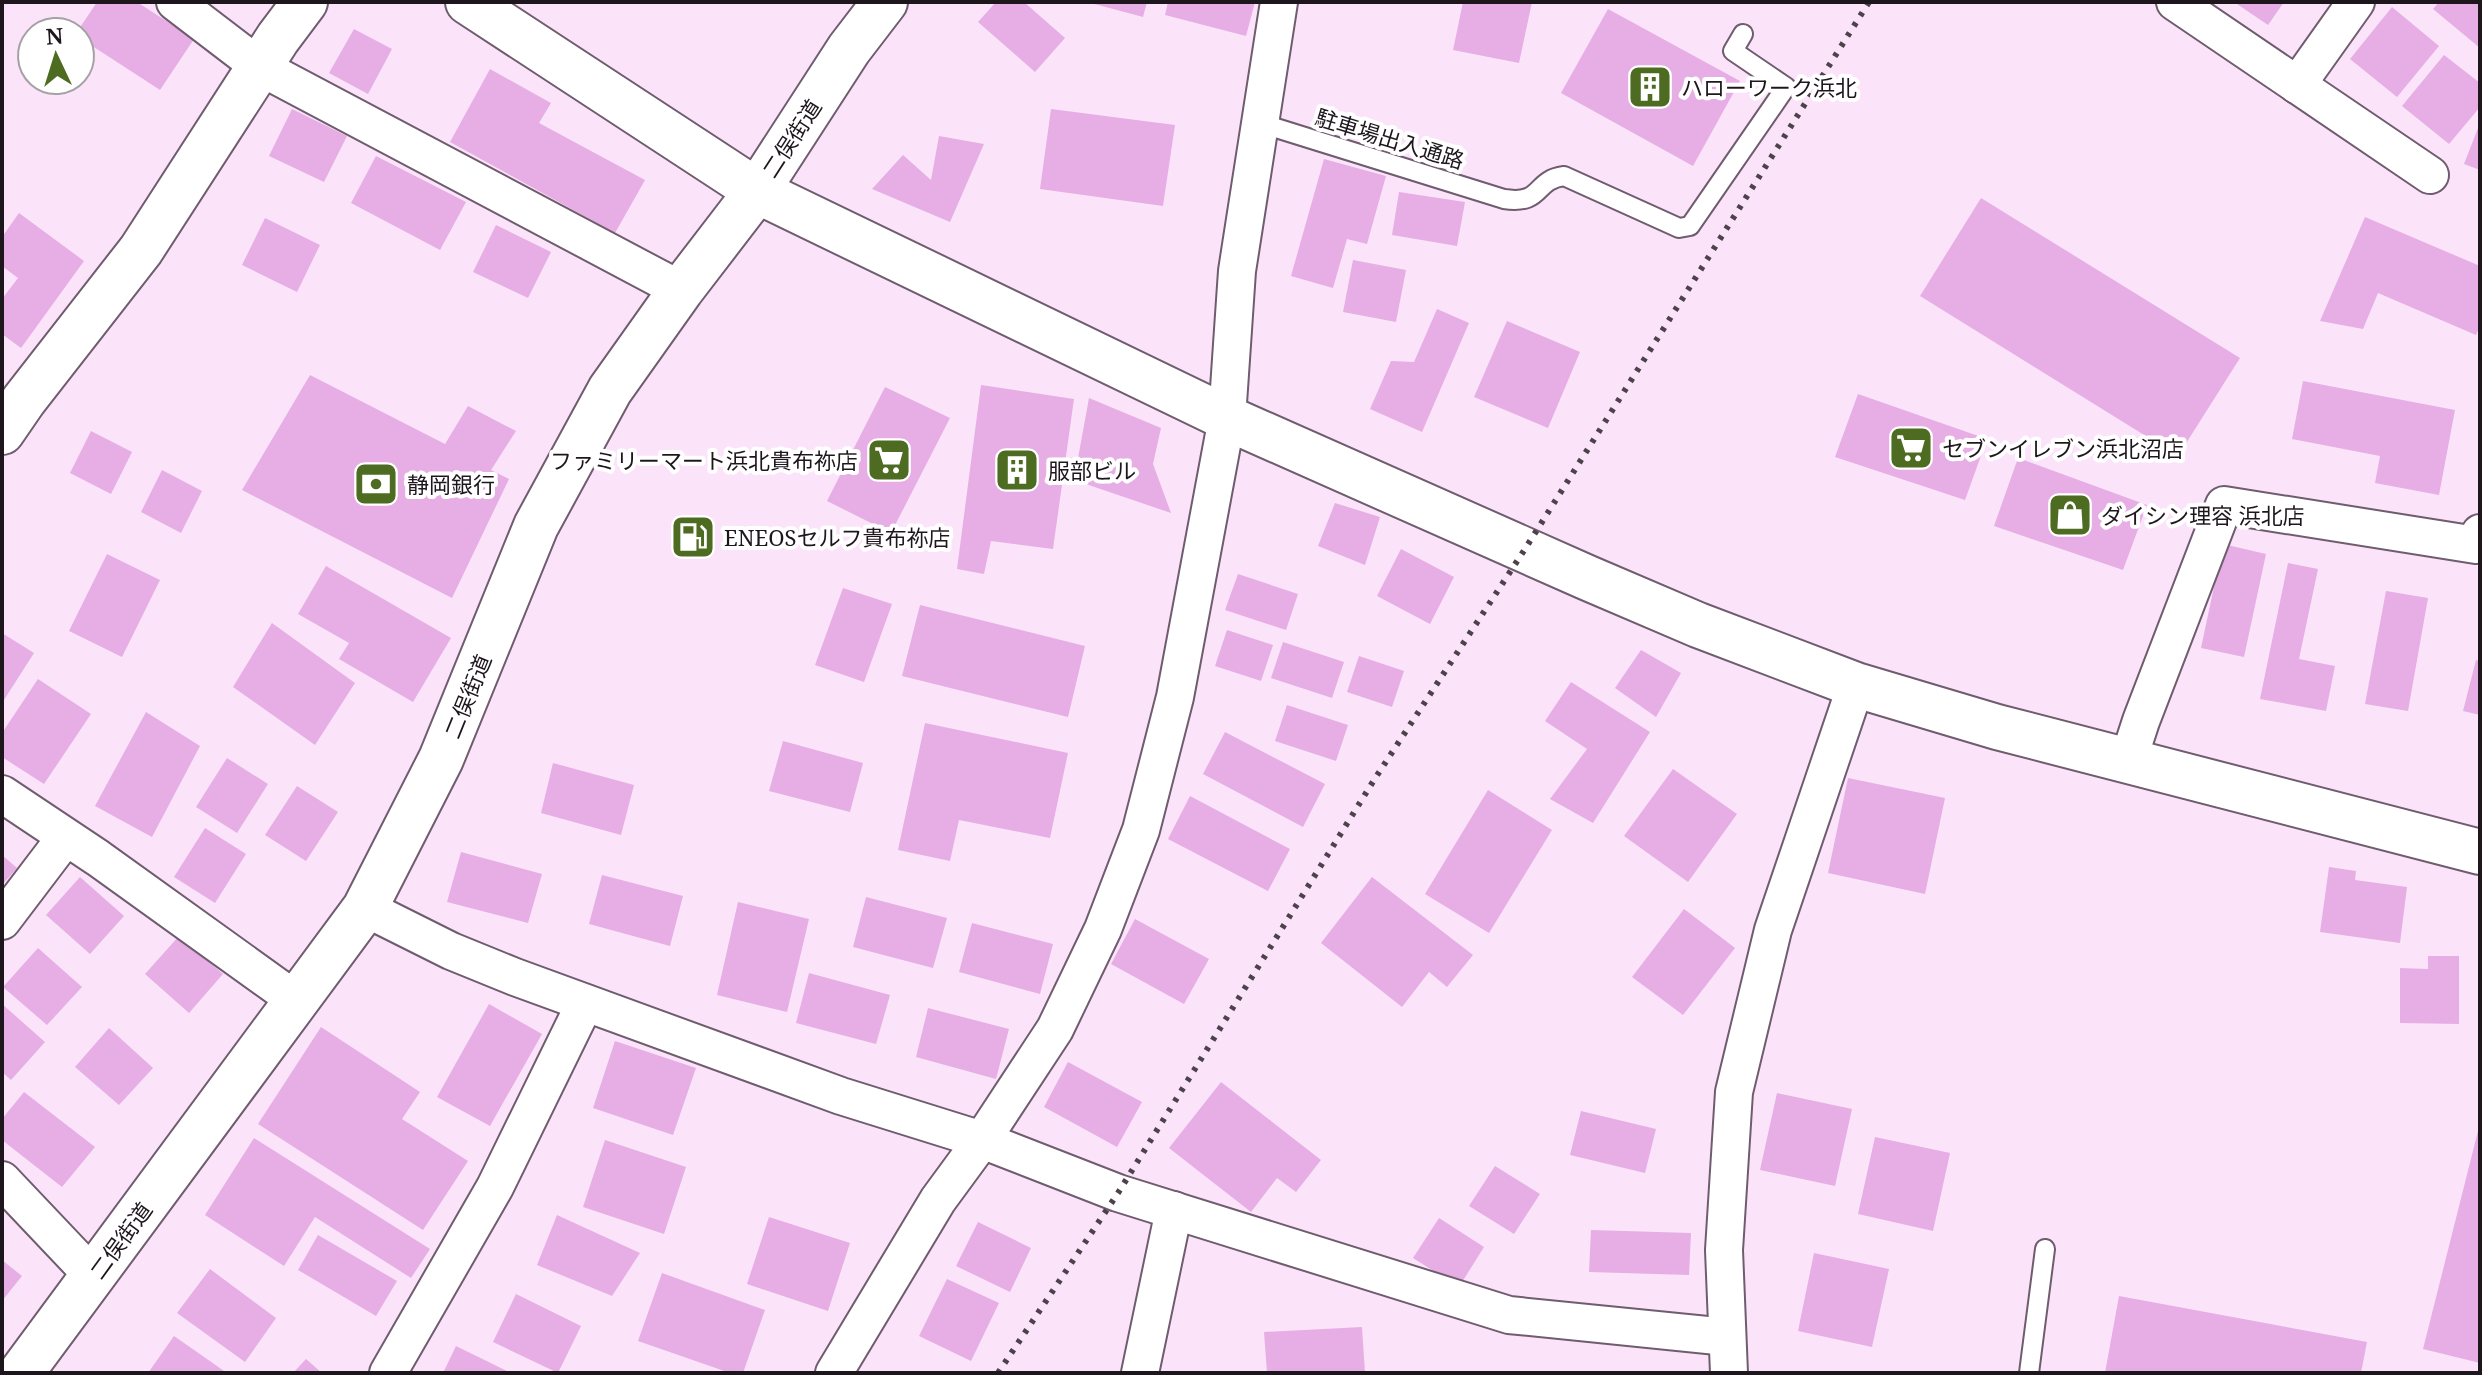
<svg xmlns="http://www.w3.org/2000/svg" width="2482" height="1375" font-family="'Noto Serif','Noto Sans JP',serif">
<rect width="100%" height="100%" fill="#fbe4f9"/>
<g fill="#e6aee4">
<path d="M97 2H137L194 39 160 90 80 38V32H77Z"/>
<path d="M996 2H1024L1065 38 1035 72 978 22Z"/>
<path d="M1087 2H1147L1143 17Z"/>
<path d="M1168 2H1255L1246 36 1165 15Z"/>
<path d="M1463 2H1532L1519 63 1453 50Z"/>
<path d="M2234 2H2284L2268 25Z"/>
<path d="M2439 2H2480V48L2433 9Z"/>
<path d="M2392 7 2439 46 2397 97 2350 59Z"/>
<path d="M1608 9 1740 81 1693 166 1561 93Z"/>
<path d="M354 29 392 49 368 94 329 73Z"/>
<path d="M2444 55 2480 83V107L2449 144 2402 106Z"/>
<path d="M490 69 551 103 539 123 645 180 615 233 450 142Z"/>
<path d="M292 109 347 136 324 182 269 156Z"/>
<path d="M1051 109 1175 125 1163 206 1040 189Z"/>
<path d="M2480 123V170L2464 164Z"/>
<path d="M939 136 984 144 950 222 872 189 903 155 931 180Z"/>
<path d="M376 156 466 202 440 250 351 203Z"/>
<path d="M1324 159 1386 176 1367 244 1347 239 1333 288 1291 276Z"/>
<path d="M1399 192 1465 202 1457 246 1392 235Z"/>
<path d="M1981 198 2240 358 2178 456 1920 296Z"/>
<path d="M19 213 84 261 21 348 2 334V299L18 278 2 266V237Z"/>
<path d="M2365 217 2480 266V326L2476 335 2378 293 2363 329 2320 321Z"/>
<path d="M265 218 320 245 297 292 242 265Z"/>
<path d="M496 225 551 252 528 298 473 272Z"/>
<path d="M1353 260 1406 270 1396 322 1343 312Z"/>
<path d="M1437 309 1469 323 1422 432 1370 409 1391 361 1414 362Z"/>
<path d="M1507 321 1580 352 1548 428 1474 397Z"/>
<path d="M310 375 445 444 468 406 516 431 491 470 509 479 452 598 242 490Z"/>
<path d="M2303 381 2455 410 2439 495 2375 483 2380 456 2292 439Z"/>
<path d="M981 385 1074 399 1053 549 991 541 984 574 957 569Z"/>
<path d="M885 387 950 418 891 533 827 501Z"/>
<path d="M1858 394 1987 439 1965 500 1835 457Z"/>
<path d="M1089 398 1161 428 1153 464 1171 513 1074 480Z"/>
<path d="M91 431 132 452 111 494 70 473Z"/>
<path d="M2018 458 2147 505 2123 570 1994 526Z"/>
<path d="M162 470 202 491 181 533 141 512Z"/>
<path d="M1335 503 1380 517 1365 565 1318 546Z"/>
<path d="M2223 544 2266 554 2244 657 2201 648Z"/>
<path d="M1401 549 1454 577 1430 624 1377 596Z"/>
<path d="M107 554 160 580 122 657 69 631Z"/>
<path d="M2288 563 2318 569 2299 659 2335 666 2326 711 2260 699Z"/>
<path d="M326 566 451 638 413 702 339 659 349 643 298 614Z"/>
<path d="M1238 574 1298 594 1286 630 1225 610Z"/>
<path d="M843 588 892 604 864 682 815 665Z"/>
<path d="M2386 591 2428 598 2408 711 2365 704Z"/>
<path d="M920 605 1085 646 1068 717 902 676Z"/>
<path d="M272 623 355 683 315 745 233 687Z"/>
<path d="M1227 630 1273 645 1261 681 1215 666Z"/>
<path d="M2 633 34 653 2 703Z"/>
<path d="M1283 642 1344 662 1332 698 1271 678Z"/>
<path d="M1641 650 1681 673 1656 717 1615 688Z"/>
<path d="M1359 656 1404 671 1392 707 1347 692Z"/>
<path d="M2476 660 2480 661V715L2463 711Z"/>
<path d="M38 679 91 714 44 784 2 757V733Z"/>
<path d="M1571 682 1650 732 1593 823 1550 799 1587 749 1545 721Z"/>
<path d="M1287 705 1348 725 1336 761 1275 741Z"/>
<path d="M146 712 200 746 152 837 95 806Z"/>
<path d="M925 723 1068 753 1050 838 959 820 950 861 898 850Z"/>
<path d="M1225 732 1325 784 1303 827 1203 774Z"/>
<path d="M783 741 863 763 850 812 769 791Z"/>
<path d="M227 758 268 784 237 833 196 807Z"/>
<path d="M553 763 634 785 621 835 541 813Z"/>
<path d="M1673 769 1737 814 1688 882 1624 836Z"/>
<path d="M1848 778 1945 798 1925 894 1828 873Z"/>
<path d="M297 786 338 812 306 861 265 835Z"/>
<path d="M1488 790 1552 830 1489 933 1425 894Z"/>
<path d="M1190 796 1290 849 1268 891 1168 839Z"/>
<path d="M205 828 246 854 215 903 174 877Z"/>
<path d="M461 852 542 874 528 923 447 902Z"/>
<path d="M2 855 17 868 2 885Z"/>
<path d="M2329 867 2356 871 2355 880 2407 887 2400 943 2320 932Z"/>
<path d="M602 875 683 896 670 946 589 924Z"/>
<path d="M80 877 124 916 90 954 46 915Z"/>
<path d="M1372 877 1473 955 1447 987 1429 972 1402 1007 1321 943Z"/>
<path d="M866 897 947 918 933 968 853 947Z"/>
<path d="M738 902 809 919 787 1012 717 995Z"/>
<path d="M1684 909 1735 948 1683 1015 1632 977Z"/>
<path d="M1135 919 1209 959 1184 1004 1111 964Z"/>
<path d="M972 923 1053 944 1040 994 959 972Z"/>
<path d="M179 936 223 974 189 1013 145 974Z"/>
<path d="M38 948 82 987 47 1025 3 987Z"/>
<path d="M2428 956H2459V1024L2400 1023V968L2428 969Z"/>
<path d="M809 973 890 995 876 1044 796 1023Z"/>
<path d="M2 1004 45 1042 11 1080 2 1072Z"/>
<path d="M489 1004 542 1034 490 1126 437 1097Z"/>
<path d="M928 1008 1009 1029 996 1079 916 1057Z"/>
<path d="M321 1027 420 1092 402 1119 468 1161 423 1230 258 1124Z"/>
<path d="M109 1028 153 1068 119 1105 75 1067Z"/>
<path d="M615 1041 696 1068 673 1135 593 1108Z"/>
<path d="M1068 1062 1142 1102 1117 1147 1044 1107Z"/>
<path d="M1221 1082 1321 1160 1296 1192 1277 1178 1251 1212 1169 1148Z"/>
<path d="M24 1092 95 1147 62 1187 2 1140V1119Z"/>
<path d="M1777 1093 1852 1109 1835 1186 1760 1170Z"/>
<path d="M1581 1111 1656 1129 1645 1173 1570 1155Z"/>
<path d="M2479 1127 2480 1128V1363L2423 1349Z"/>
<path d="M1875 1137 1950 1153 1933 1231 1858 1214Z"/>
<path d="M254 1138 430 1249 411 1278 315 1217 284 1266 205 1215Z"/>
<path d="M605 1140 686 1167 664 1234 583 1207Z"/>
<path d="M1495 1166 1540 1194 1514 1234 1469 1206Z"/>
<path d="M557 1215 640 1253 612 1296 537 1265Z"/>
<path d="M769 1217 850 1243 828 1311 747 1284Z"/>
<path d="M1439 1218 1484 1247 1459 1287 1413 1258Z"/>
<path d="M978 1222 1031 1248 1010 1292 956 1266Z"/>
<path d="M1591 1230 1691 1233 1689 1275 1589 1272Z"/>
<path d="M318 1235 397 1281 376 1316 298 1270Z"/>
<path d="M1814 1253 1889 1269 1872 1347 1798 1331Z"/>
<path d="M2 1260 22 1276 2 1301Z"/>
<path d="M210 1269 276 1318 245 1362 177 1313Z"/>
<path d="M662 1273 765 1310 743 1373H730L638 1341Z"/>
<path d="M947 1279 999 1303 971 1361 919 1336Z"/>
<path d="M516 1294 581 1326 558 1373 493 1342Z"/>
<path d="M2119 1296 2367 1342 2361 1373H2105Z"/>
<path d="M1362 1327 1365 1373H1267L1264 1332Z"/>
<path d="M174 1336 227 1373H148Z"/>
<path d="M456 1346 511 1373H443Z"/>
<path d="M306 1359 322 1373H293Z"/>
</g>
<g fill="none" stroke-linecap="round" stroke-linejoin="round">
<g stroke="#6f5c6e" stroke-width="22">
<g id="lane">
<path d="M1260 123 1504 199C1544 205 1533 180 1564 176L1679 228 1690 226 1786 87 1733 51 1743 34"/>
<path d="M2029 1373 2045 1249"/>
</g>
</g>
<g stroke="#6f5c6e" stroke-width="40">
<g id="street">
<path d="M175 2 260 67 681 290"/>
<path d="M2175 2 2430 175"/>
<path d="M2297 85 2356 2"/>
<path d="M2128 761 2141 721 2224 505 2476 545 2480 533"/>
<path d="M2 794 98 858 297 1001"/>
<path d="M365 908 451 951 515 977 841 1096 982 1140 1118 1193 1509 1315 1727 1337"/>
<path d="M2 921 65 838"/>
<path d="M2 1180 93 1276"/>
<path d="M388 1373 495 1187 585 1003"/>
<path d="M834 1373 938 1200 982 1140 1055 1029 1103 929 1141 830 1175 697 1227 418 1237 271 1279 2"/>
<path d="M1140 1373 1174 1210"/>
<path d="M1729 1373 1724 1250 1734 1092 1773 930 1856 685"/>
</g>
</g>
<g stroke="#6f5c6e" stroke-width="48">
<g id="secondary">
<path d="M468 2 757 191 1227 418 1588 578 1698 625 1856 685 1997 727 2480 852"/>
<path d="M2 432 24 400 141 250 278 38 305 2"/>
<path d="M21 1373 365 908 441 759 536 526 610 390 681 290 757 191 849 49 885 2"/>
</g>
</g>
<use href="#lane" stroke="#fff" stroke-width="18"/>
<use href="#street" stroke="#fff" stroke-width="36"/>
<use href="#secondary" stroke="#fff" stroke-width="44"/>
<path stroke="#4d424c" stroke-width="6" stroke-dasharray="4 8" stroke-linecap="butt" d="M998 1373 1118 1193 1374 780 1525 549 1869 2"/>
</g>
<defs>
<g id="building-square" transform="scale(2.3)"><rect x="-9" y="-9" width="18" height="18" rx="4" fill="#4d6c22" stroke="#fff"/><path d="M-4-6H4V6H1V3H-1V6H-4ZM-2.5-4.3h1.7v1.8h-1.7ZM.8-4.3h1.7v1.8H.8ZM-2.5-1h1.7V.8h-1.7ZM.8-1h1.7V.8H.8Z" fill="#fff"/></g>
<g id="supermarket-square" transform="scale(2.3)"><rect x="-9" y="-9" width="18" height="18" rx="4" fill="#4d6c22" stroke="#fff"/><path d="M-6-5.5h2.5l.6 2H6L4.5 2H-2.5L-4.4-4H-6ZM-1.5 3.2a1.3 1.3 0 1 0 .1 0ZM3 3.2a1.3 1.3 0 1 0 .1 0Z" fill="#fff"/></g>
<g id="bank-square" transform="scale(2.3)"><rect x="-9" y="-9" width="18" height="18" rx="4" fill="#4d6c22" stroke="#fff"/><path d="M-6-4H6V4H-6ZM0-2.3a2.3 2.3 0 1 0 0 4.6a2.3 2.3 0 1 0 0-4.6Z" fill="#fff"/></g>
<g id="shop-square" transform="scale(2.3)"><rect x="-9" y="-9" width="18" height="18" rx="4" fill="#4d6c22" stroke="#fff"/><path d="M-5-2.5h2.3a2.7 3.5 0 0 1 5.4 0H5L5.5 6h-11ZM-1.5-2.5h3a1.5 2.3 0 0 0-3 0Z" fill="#fff"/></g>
<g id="fuel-square" transform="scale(2.3)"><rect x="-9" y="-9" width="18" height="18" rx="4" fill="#4d6c22" stroke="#fff"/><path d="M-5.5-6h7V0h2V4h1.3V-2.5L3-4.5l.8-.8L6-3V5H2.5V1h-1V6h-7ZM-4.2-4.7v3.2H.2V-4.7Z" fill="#fff"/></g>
</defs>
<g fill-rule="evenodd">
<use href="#building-square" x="1650" y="87"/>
<use href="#supermarket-square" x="1911" y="448"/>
<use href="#supermarket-square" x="889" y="460"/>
<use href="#building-square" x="1017" y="470"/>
<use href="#bank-square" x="376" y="484"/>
<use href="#shop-square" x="2070" y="515"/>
<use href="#fuel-square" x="693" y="537"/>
</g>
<g text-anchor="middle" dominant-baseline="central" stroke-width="8" stroke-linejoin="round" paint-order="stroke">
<g font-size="22" fill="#1e161d" stroke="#fff" text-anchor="start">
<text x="1681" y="87">ハローワーク浜北</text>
<text x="1942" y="448">セブンイレブン浜北沼店</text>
<text x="858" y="460" text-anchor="end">ファミリーマート浜北貴布祢店</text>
<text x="1048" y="470">服部ビル</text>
<text x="407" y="484">静岡銀行</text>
<text x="2101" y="515">ダイシン理容 浜北店</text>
<text x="724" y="537">ENEOSセルフ貴布祢店</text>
</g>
<g font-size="22" fill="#1e161d" stroke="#fff">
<text transform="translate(791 138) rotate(-57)">二俣街道</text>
<text transform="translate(1390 138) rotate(17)">駐車場出入通路</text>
<text transform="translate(467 696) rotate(-68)">二俣街道</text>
<text transform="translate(120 1240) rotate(-54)">二俣街道</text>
</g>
</g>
<rect width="2482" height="1375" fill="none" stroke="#1e161d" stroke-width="8"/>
<g transform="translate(56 56) rotate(356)"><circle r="38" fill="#ffffff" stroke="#a5a2a5" stroke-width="2"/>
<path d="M0-6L14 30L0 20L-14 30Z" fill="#4d6c22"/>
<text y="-12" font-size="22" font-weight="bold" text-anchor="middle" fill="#1e161d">N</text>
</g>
</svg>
